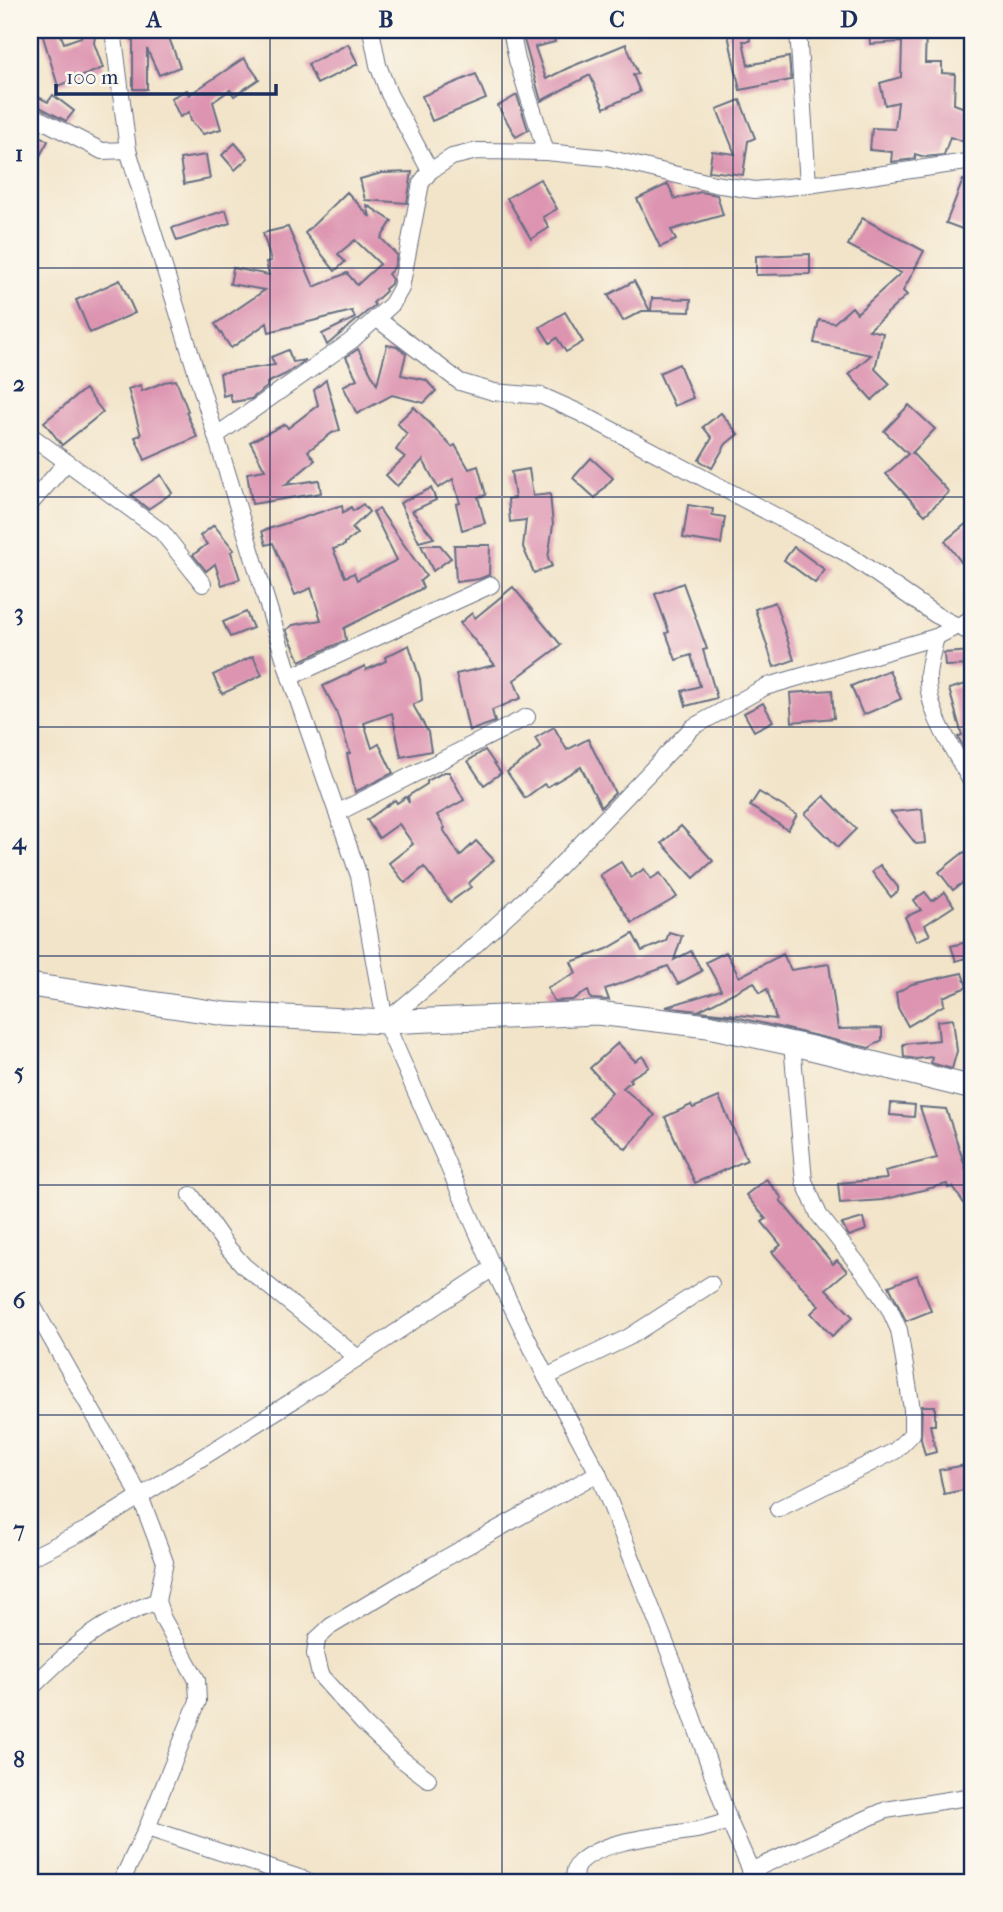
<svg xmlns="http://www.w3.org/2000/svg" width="1003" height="1912" font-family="'IM FELL French Canon',serif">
<rect width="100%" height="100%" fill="#fbf7ec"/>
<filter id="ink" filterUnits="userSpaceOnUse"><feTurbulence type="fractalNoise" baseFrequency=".0143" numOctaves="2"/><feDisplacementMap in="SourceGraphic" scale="14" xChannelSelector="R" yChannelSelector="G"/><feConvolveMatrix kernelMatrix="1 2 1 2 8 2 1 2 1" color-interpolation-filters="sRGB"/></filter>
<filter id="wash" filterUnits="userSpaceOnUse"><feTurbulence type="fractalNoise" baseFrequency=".00686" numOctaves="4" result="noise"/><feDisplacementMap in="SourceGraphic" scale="28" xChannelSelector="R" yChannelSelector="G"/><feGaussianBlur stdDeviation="1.57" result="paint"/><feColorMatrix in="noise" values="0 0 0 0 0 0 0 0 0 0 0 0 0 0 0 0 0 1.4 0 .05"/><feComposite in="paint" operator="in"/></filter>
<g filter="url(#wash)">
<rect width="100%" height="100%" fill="#f2e4c9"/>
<g id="blocks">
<g fill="#dd94b1">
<path d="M41 30H59L64 43 81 37 83 30H96L94 43 103 68 58 86Z"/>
<path d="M127 30H166L180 67 159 75 147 49V89H133V41Z"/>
<path d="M544 30H552L555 42 535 47 546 79 568 68 626 44 638 74 633 75 640 92 604 108 590 75 541 101 523 36Z"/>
<path d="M727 30H749L750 41H743L748 65 789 57 791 80 740 90Z"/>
<path d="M869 30H926L925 63H942V73L955 74 954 104 973 111V137L971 144 950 137 944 155 925 157 915 154V159L891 162 892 152 870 150 872 128 895 129 898 102 885 105 880 83 901 77 902 42 870 44Z"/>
<path d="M348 44 358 64 317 84 308 64Z"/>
<path d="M244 58 259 79 234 96 230 90 213 102 221 129 203 134 191 121 189 112 180 117 171 98 187 90 189 95Z"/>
<path d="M476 74 486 99 432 121 422 96Z"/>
<path d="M30 93 48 102 53 95 74 111 66 121 30 102Z"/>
<path d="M517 95 528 130 516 137 498 106Z"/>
<path d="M740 100 755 138 748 141 743 175 709 171 712 151 735 154 717 109Z"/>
<path d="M30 130 48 141 30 174Z"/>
<path d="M235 143 248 158 235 170 222 155Z"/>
<path d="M206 155 210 179 184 184 180 159Z"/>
<path d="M412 172 407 203 365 200 360 179 382 173Z"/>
<path d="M540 179 557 209 543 217 549 228 531 239 507 198Z"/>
<path d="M963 180 973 184V233L946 223Z"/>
<path d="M668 184 675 199 701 192 717 195 723 215 671 230 676 240 660 247 637 199Z"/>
<path d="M347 192 370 217 367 205 392 221 381 238 397 255 394 268 388 274 392 279 391 284 385 289 386 291 373 303 375 305 327 345 322 334 355 318 352 311 269 332 267 323 231 348 215 324 265 290 230 284 233 268 269 275 266 262 271 261 263 233 288 227 314 287 347 273 357 285 380 264 355 240 338 254 345 262 335 271 305 233Z"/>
<path d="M226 210 230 223 177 241 172 228Z"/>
<path d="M862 218 924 251 903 291 907 295 869 330 883 333 875 369 890 384 872 400 849 374 871 355 814 343 819 320 834 323 852 307 857 313 901 273 848 245Z"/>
<path d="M810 254V274L756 275V256Z"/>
<path d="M120 280 135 313 90 333 76 300Z"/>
<path d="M634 281 650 311H642L623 321 608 295Z"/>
<path d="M652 298 691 299 690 312 651 311Z"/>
<path d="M565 312 583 342 566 352 557 338 550 343 540 327Z"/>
<path d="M387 345 397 347 406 354 401 375 426 380 436 391 424 403 392 395 357 414 343 386 357 379 346 357 358 349 377 384Z"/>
<path d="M288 350 293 362 306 360 286 374 267 383V387L251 399 232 402 230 394 223 396 220 373 275 365 271 357Z"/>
<path d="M679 364 693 398 674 406 659 373Z"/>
<path d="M176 380 188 411 186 412 197 437 145 460 135 437 141 435 128 389 141 385 142 391 164 382Z"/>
<path d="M326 380 340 430 332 433 308 451 315 460 285 485 319 480 321 493 252 504 247 473 265 470 250 442 285 424 288 428 318 405 314 390Z"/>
<path d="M85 389 103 412 62 445 44 422Z"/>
<path d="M909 405 935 429 912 453 949 492 925 515 886 474 908 454 884 431Z"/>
<path d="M414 407 452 447 455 445 469 469 478 466 486 495 478 497 485 523 462 530 456 504 460 503 453 479 438 488 423 460 397 486 386 475 405 457 396 450 407 434 397 423Z"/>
<path d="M721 413 738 434 726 444 712 468 699 460 712 438 703 427Z"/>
<path d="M591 458 613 478 595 498 573 478Z"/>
<path d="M529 469 533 496 550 494 553 525 548 558 552 566 534 573 523 547 526 520 510 522 508 499 515 498 511 472Z"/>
<path d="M161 475 172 493 148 509 131 495Z"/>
<path d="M431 488 436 500 412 511 434 538 419 542 400 503Z"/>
<path d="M363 504 369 512 352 528 357 534 345 543V545L333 549 345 577 354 573 357 580 397 560 373 512 379 509 426 576 420 581 423 588 344 628 346 640 300 661 286 630 293 625 321 620 311 588 295 595 273 543 266 545 262 531 342 505 343 513 351 507 353 511Z"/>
<path d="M688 505 713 509 712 515 725 517 721 544 683 538Z"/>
<path d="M973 518V554L962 563 945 541Z"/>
<path d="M214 525 234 550 231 552 240 579 222 585 215 564 206 571 193 555 207 544 200 536Z"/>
<path d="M421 545H440L451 558 433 571Z"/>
<path d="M454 545H490L489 575 479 579 456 582Z"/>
<path d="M794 547 825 570 815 583 784 560Z"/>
<path d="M683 583 707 649 703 650 717 698 686 706 682 691 700 686 691 655 676 660 666 633 669 632 655 594Z"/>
<path d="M513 587 561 645 514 680 521 698 492 710 495 722 469 731 456 674 495 665 460 623 472 613 475 618Z"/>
<path d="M775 602 794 660 774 667 755 609Z"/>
<path d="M246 612 253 628 230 637 223 622Z"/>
<path d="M409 645 420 679 422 700 413 705 428 732 431 751 401 757 392 713 364 723 372 748 379 744 393 773 355 792 347 754 350 753 336 711 323 686 365 666 366 670 386 661 385 657Z"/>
<path d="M973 651V665L945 666 944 653Z"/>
<path d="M253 656 262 675 222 694 213 675Z"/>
<path d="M889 670 901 699 863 715 851 686Z"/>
<path d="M973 682V764L958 737 962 735 949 689Z"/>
<path d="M832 690 834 718 792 722 790 693Z"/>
<path d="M763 703 773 721 754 731 744 713Z"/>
<path d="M554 727 567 750 588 739 615 793 601 807 581 767 547 787 544 784 525 798 507 772 541 748 535 738Z"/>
<path d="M485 750 501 773 484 785 468 761Z"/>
<path d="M444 772H449L464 800 437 815 445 828 443 829 460 856 476 841 494 860 469 883 471 887 450 902 424 867 405 883 389 863 413 844 399 824 379 838 367 820 395 800 397 803 406 797 409 803 408 796 427 784V781Z"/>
<path d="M759 792 797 815 788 830 750 806Z"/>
<path d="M824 796 856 829 838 847 805 814Z"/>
<path d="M922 809 925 843 916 844 891 812Z"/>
<path d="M681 826 713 861 694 878 662 843Z"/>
<path d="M973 851V875L953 890 939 872 964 852 966 854Z"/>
<path d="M621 862 631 878 644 869 651 879 660 873 677 897 632 923 600 875Z"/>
<path d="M880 865 898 887V891L891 897 872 872Z"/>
<path d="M925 892 932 901 945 892 954 906 925 925 930 935 916 941 905 917 921 910 914 900Z"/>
<path d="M669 932 682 936 674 960 691 951 702 971 678 984 668 966 605 989 609 1000 591 999 588 991 572 1000 554 1001 547 988 576 973 571 962 607 949 633 934 642 951 666 941Z"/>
<path d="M967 942 972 956 956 961 951 946Z"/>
<path d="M726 952 739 977 783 954 791 970 829 964 838 1029 882 1028V1040L869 1048 735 1017 699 1011 776 1019 767 989 760 993 754 982 698 1011 666 1007 721 990 706 962Z"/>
<path d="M962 973 967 987 943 997 944 1005 908 1026 898 1008 896 993 912 984Z"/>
<path d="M953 1019 957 1051 952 1069 931 1063 932 1057 916 1059 904 1057 903 1044 939 1040 937 1021Z"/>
<path d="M618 1043 635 1061 643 1056 649 1067 629 1079 631 1081 623 1088 655 1115 626 1149 590 1118 612 1092 590 1068Z"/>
<path d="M719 1097 747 1160 695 1183 665 1117 691 1105 693 1108Z"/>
<path d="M891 1103 915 1105 914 1117 890 1115Z"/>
<path d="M920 1107 946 1109 973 1190V1217L953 1187 948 1188 947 1184 882 1200 840 1203 838 1183 887 1179 885 1171 937 1158Z"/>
<path d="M766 1179 782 1198 780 1200 833 1264 837 1260 847 1271 826 1289 853 1317 832 1336 811 1313 819 1306 772 1252 781 1245 762 1222 766 1219 746 1195Z"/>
<path d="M863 1218 866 1230 849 1236 842 1224Z"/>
<path d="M917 1275 931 1311 906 1321 889 1286Z"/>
<path d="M922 1406H935V1425H930L936 1452 925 1455 921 1439Z"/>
<path d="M971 1464 973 1488 944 1494 939 1470Z"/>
</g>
</g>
</g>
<g filter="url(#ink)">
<use href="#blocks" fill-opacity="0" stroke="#666e83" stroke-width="2"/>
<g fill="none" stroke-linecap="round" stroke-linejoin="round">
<g stroke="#666e83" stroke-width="18">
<g id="street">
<path d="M113 30 128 150 290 677 359 876 385 1022 493 1268 546 1377 598 1473 673 1662 729 1821 756 1882"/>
<path d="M371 30 378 65 389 94 430 171"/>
<path d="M511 30 517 60 546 152"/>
<path d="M798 30 808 185"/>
<path d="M30 114 102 151 128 150"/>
<path d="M376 318 460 382 494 392 542 396 578 412 846 553 936 615 973 634"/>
<path d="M30 435 162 532 203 584"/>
<path d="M217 435 351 341 392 304 401 288 421 183 430 171 452 157 477 151 546 152 607 158 714 184 755 190 808 185 973 161"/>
<path d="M30 504 66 463"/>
<path d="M936 637C933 650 929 662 928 675 926 714 956 752 973 785"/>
<path d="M290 677 491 585"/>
<path d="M337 813 527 717"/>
<path d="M385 1022 453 965 546 880 693 727 765 687 936 637 973 618"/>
<path d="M191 1195 228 1248 244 1266 358 1358"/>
<path d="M30 1301 140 1496 165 1562 157 1601 163 1619 197 1680 198 1701 147 1828 121 1882"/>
<path d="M546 1377 629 1337 711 1284"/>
<path d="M778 1509 895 1451 912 1434V1409L899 1330 889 1308 872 1282 819 1215 804 1181 792 1044"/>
<path d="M30 1558 88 1529 294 1400 493 1268"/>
<path d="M30 1689C74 1646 97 1623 157 1601"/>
<path d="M428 1779 400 1758 363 1723 320 1675 315 1654 317 1639 331 1626 433 1565 598 1473"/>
<path d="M147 1828 306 1880"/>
<path d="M750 1871 886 1810 973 1796"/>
<path d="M575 1882C574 1874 574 1868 580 1862 606 1838 664 1836 697 1830 708 1828 719 1824 729 1821"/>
</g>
</g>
<g stroke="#666e83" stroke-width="25">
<path id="secondary" d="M30 985 225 1014 385 1022 597 1013 708 1026 807 1047 973 1088"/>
</g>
<use href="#street" stroke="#fff" stroke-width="16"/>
<use href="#secondary" stroke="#fff" stroke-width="23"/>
</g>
</g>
<path fill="none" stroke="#1b2f5e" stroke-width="2" stroke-opacity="0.55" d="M270 30V1882M502 30V1882M733 30V1882M30 268H973M30 497H973M30 727H973M30 956H973M30 1185H973M30 1415H973M30 1644H973"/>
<rect width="1003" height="1912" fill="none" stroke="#fbf7ec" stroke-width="77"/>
<path d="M56 84v10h220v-10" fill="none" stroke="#1b2f5e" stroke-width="3.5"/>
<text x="66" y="84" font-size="21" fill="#1b2f5e" stroke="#fbf7ec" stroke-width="5" paint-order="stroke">100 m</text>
<rect x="38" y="38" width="926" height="1836" fill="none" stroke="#1b2f5e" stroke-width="2.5"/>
<g font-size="23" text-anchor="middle" font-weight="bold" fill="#1b2f5e">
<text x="154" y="27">A</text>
<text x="386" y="27">B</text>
<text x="617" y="27">C</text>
<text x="849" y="27">D</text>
<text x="19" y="161">1</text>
<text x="19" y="391">2</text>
<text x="19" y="620">3</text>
<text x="19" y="849">4</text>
<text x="19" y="1079">5</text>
<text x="19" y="1308">6</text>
<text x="19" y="1537">7</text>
<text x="19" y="1767">8</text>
</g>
</svg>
